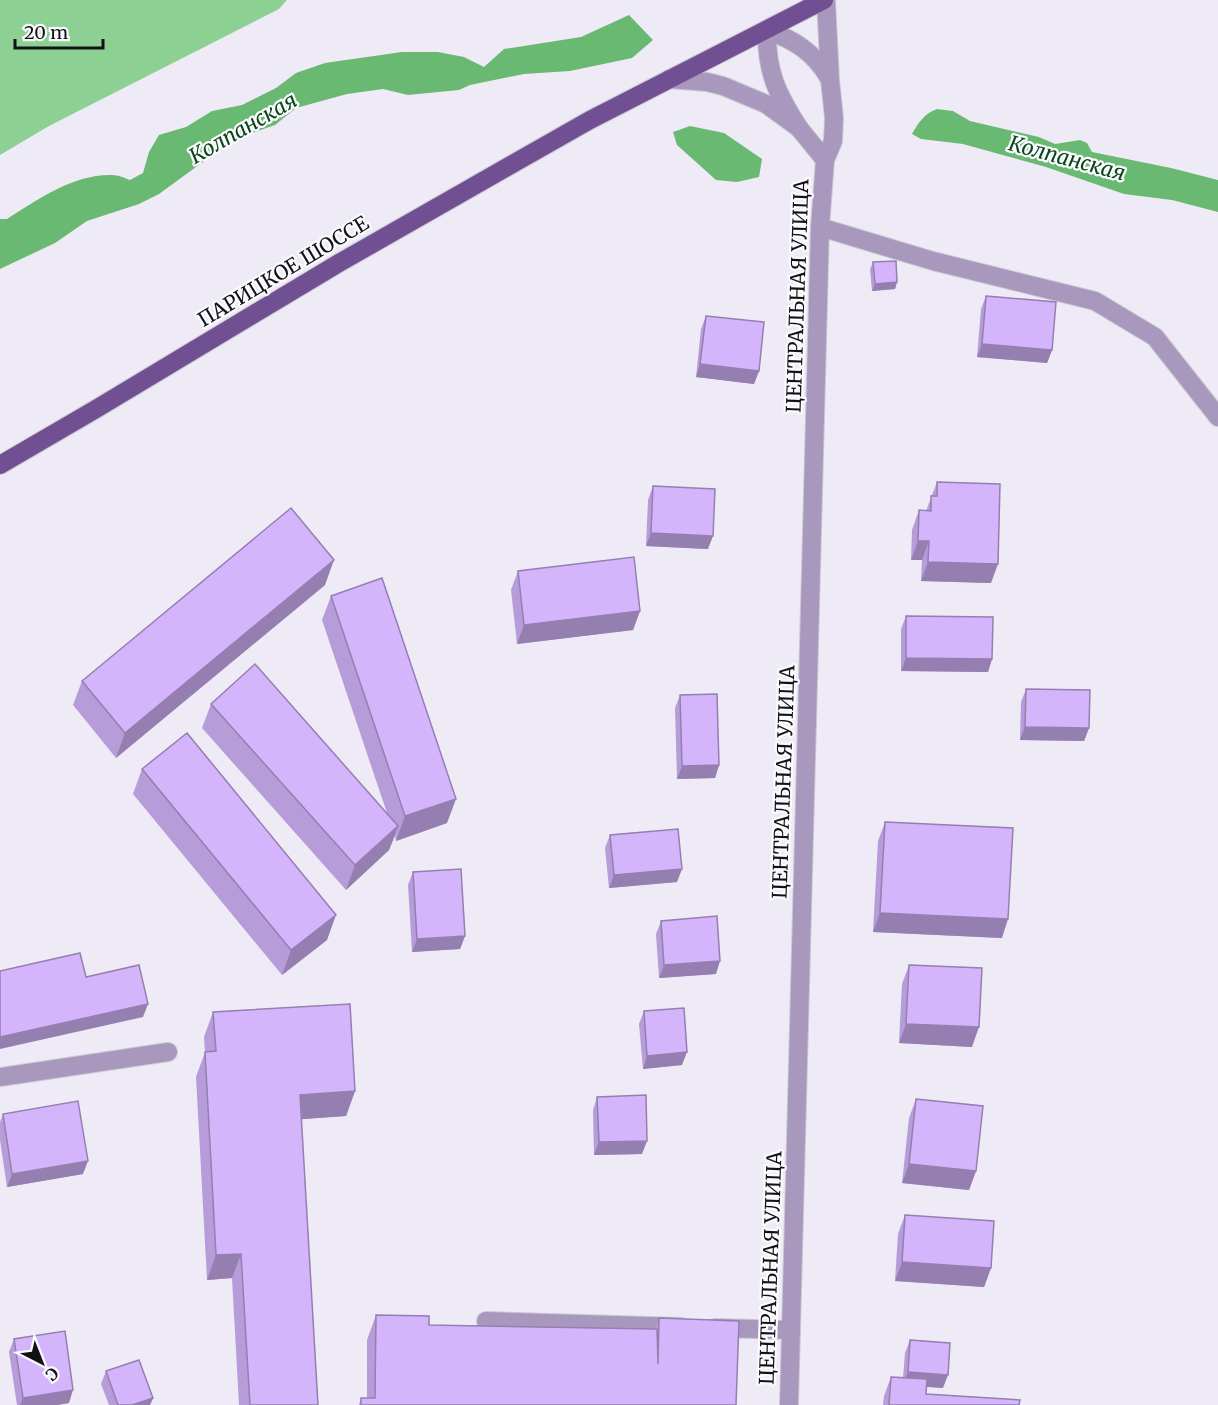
<svg xmlns="http://www.w3.org/2000/svg" width="1218" height="1405" font-family="Merriweather,serif">
<rect width="100%" height="100%" fill="#efebf6"/>
<path fill="#8dd094" d="M0 0H287L279 9 49 126 0 155Z"/>
<g fill="#69b973">
<path d="M629 15 653 40 632 58 570 71 524 74 470 85 459 90 408 95 383 89 347 94 296 108 275 125 246 135 218 151 159 194 139 204 87 221 55 243 0 269V219H7C38 199 74 174 112 175 118 175 125 178 130 180L143 173 149 152 159 135 186 127 212 111 242 105 276 88 296 73 325 63 402 52H438L464 57 484 67 504 49 581 37Z"/>
<path d="M937 109 953 111 970 121 1039 137 1055 144 1080 140 1087 143 1092 152 1171 168 1218 180V212L1172 200 1124 194 1046 167 963 144 921 139 912 134C918 123 925 113 937 109Z"/>
<path d="M690 126 724 133 762 159 759 177 737 182 716 180 677 145 673 132Z"/>
</g>
<g fill="none" stroke-linecap="round" stroke-linejoin="round">
<g stroke="#ccc8d2" stroke-width="20">
<g id="minor">
<path d="M669 79 707 82 723 86 766 104 799 128 825 160"/>
<path d="M799 128C777 94 766 71 767 30 794 40 814 52 829 78"/>
<path d="M820 227 933 261 1095 301 1155 337 1218 417"/>
<path d="M0 1077 168 1052"/>
<path d="M486 1321 681 1327"/>
<path d="M715 1328 791 1330"/>
<path d="M789 1405 820 227 825 160 833 141 834 118 830 80 826 0"/>
</g>
</g>
<g stroke="#ccc8d2" stroke-width="20">
<path id="major" d="M0 465 96 409 339 263 509 166 590 120 824 0"/>
</g>
<use href="#minor" stroke="#a898be" stroke-width="18"/>
<use href="#major" stroke="#705093" stroke-width="18"/>
</g>
<g fill="#b69cd8">
<path d="M873 262 897 282 895 289 872 291 870 269Z"/>
<path d="M986 296 1052 350 1047 363 977 357 981 309Z"/>
<path d="M706 316 759 371 754 384 696 377 701 329Z"/>
<path d="M937 482 991 583 921 581 922 560H911L912 530 919 510 926 511Z"/>
<path d="M653 486 708 549 646 546 648 500Z"/>
<path d="M518 571 640 611 633 630 517 644 511 590Z"/>
<path d="M325 585 116 758 73 705 82 681Z"/>
<path d="M331 596 447 823 396 841 395 836 389 850 346 890 202 728 211 704 387 813 322 620Z"/>
<path d="M906 616 992 659 988 672 901 671V629Z"/>
<path d="M1026 689 1089 728 1084 741 1020 740 1021 702Z"/>
<path d="M680 695 719 765 715 778 677 779 675 708Z"/>
<path d="M142 769 327 940 282 975 133 794Z"/>
<path d="M885 822 1002 938 873 932 878 841Z"/>
<path d="M610 835 677 882 609 888 605 848Z"/>
<path d="M413 872 465 936 460 949 412 952 408 885Z"/>
<path d="M661 921 716 974 659 978 656 934Z"/>
<path d="M909 965 972 1047 899 1043 902 984Z"/>
<path d="M644 1011 682 1065 643 1069 639 1024Z"/>
<path d="M213 1012 355 1091 346 1116 301 1119 318 1405H239L232 1278 207 1280 196 1077 205 1052 204 1037Z"/>
<path d="M597 1097 642 1154 594 1155 593 1110Z"/>
<path d="M916 1099 976 1171 969 1190 902 1183 909 1118Z"/>
<path d="M3 1114 83 1174 7 1187 0 1140V1122Z"/>
<path d="M905 1215 991 1268 984 1287 895 1281 898 1234Z"/>
<path d="M376 1315 429 1325 656 1328 659 1318 736 1405H359L361 1398H367V1340Z"/>
<path d="M14 1339 69 1403 57 1405H17L9 1352Z"/>
<path d="M910 1340 943 1388 927 1387 926 1394 1019 1405H883L884 1396 891 1377 903 1378 905 1353Z"/>
<path d="M106 1371 153 1398 150 1405H109L101 1384Z"/>
</g>
<g fill="#947fb0">
<path d="M897 282 895 289 872 291 875 284Z"/>
<path d="M982 344 1052 350 1047 363 977 357Z"/>
<path d="M700 364 759 371 754 384 696 377Z"/>
<path d="M651 533 713 536 708 549 646 546Z"/>
<path d="M918 541H929L922 560H911Z"/>
<path d="M334 560 325 585 116 758 125 733Z"/>
<path d="M928 562 998 564 991 583 921 581Z"/>
<path d="M640 611 633 630 517 644 524 625Z"/>
<path d="M906 658 992 659 988 672 901 671Z"/>
<path d="M1025 727 1089 728 1084 741 1020 740Z"/>
<path d="M719 765 715 778 677 779 682 766Z"/>
<path d="M456 799 447 823 396 841 405 816Z"/>
<path d="M398 826 389 850 346 890 355 865Z"/>
<path d="M682 869 677 882 609 888 614 875Z"/>
<path d="M880 913 1008 919 1002 938 873 932Z"/>
<path d="M336 915 327 940 282 975 291 950Z"/>
<path d="M465 936 460 949 412 952 417 939Z"/>
<path d="M720 961 716 974 659 978 664 965Z"/>
<path d="M148 1004 143 1017 0 1049V1037Z"/>
<path d="M906 1024 979 1027 972 1047 899 1043Z"/>
<path d="M687 1052 682 1065 643 1069 647 1056Z"/>
<path d="M355 1091 346 1116 291 1120 300 1095Z"/>
<path d="M647 1141 642 1154 594 1155 599 1142Z"/>
<path d="M88 1161 83 1174 7 1187 12 1174Z"/>
<path d="M909 1164 976 1171 969 1190 902 1183Z"/>
<path d="M241 1254 232 1278 207 1280 216 1255Z"/>
<path d="M902 1262 991 1268 984 1287 895 1281Z"/>
<path d="M908 1372 948 1375 943 1388 903 1385Z"/>
<path d="M73 1390 69 1403 57 1405H20L23 1398Z"/>
<path d="M153 1398 150 1405H132Z"/>
</g>
<g fill="#d4b5fb" stroke="#947fb0" stroke-width="1.5">
<path d="M896 261 897 282 875 284 873 262Z"/>
<path d="M986 296 1056 302 1052 350 982 344Z"/>
<path d="M706 316 764 322 759 371 700 364Z"/>
<path d="M937 482 1000 484 998 564 928 562 929 541H918L919 510 931 511V496H937Z"/>
<path d="M653 486 715 489 713 536 651 533Z"/>
<path d="M291 508 334 560 125 733 82 681Z"/>
<path d="M634 557 640 611 524 625 518 571Z"/>
<path d="M382 578 456 799 405 816 331 596Z"/>
<path d="M906 616 993 617 992 659 906 658Z"/>
<path d="M255 664 398 826 355 865 211 704Z"/>
<path d="M1026 689 1090 690 1089 728 1025 727Z"/>
<path d="M717 694 719 765 682 766 680 695Z"/>
<path d="M187 733 336 915 291 950 142 769Z"/>
<path d="M885 822 1013 828 1008 919 880 913Z"/>
<path d="M678 829 682 869 614 875 610 835Z"/>
<path d="M461 869 465 936 417 939 413 872Z"/>
<path d="M717 916 720 961 664 965 661 921Z"/>
<path d="M80 953 86 977 139 965 148 1004 0 1037V971Z"/>
<path d="M909 965 982 968 979 1027 906 1024Z"/>
<path d="M350 1004 355 1091 300 1095 318 1405H250L241 1254 216 1255 205 1052 216 1051 213 1012Z"/>
<path d="M684 1008 687 1052 647 1056 644 1011Z"/>
<path d="M646 1095 647 1141 599 1142 597 1097Z"/>
<path d="M916 1099 983 1106 976 1171 909 1164Z"/>
<path d="M78 1101 88 1161 12 1174 3 1114Z"/>
<path d="M905 1215 994 1221 991 1268 902 1262Z"/>
<path d="M376 1315 429 1316V1325L657 1329 658 1364 659 1318 739 1321 736 1405H361V1398H375Z"/>
<path d="M65 1331 73 1390 23 1398 14 1339Z"/>
<path d="M910 1340 950 1343 948 1375 908 1372Z"/>
<path d="M139 1360 153 1398 132 1405H118L106 1371Z"/>
<path d="M891 1377 927 1379 926 1394 1020 1400 1019 1405H889Z"/>
</g>
<g text-anchor="middle" dominant-baseline="central" stroke-width="4.5" stroke-linejoin="round" paint-order="stroke">
<g font-size="20" fill="#121114" stroke="#fbfafe">
<text transform="translate(283 271) rotate(-31)">ПАРИЦКОЕ ШОССЕ</text>
<text transform="translate(797 296) rotate(-88)">ЦЕНТРАЛЬНАЯ УЛИЦА</text>
<text transform="translate(783 782) rotate(-88)">ЦЕНТРАЛЬНАЯ УЛИЦА</text>
<text transform="translate(770 1268) rotate(-88)">ЦЕНТРАЛЬНАЯ УЛИЦА</text>
</g>
<g font-size="21" font-style="italic" fill="#0b4619" stroke="#fbfafe">
<text transform="translate(243 128) rotate(-30)">Колпанская</text>
<text transform="translate(1067 158) rotate(15)">Колпанская</text>
</g>
</g>
<g transform="translate(42 1363) rotate(138)" stroke="#fbfafe" stroke-width="4.5" paint-order="stroke">
<path d="M0-4.5L10 22L0 15L-10 22Z" fill="#121114"/>
<text y="-9" font-size="16" font-weight="bold" text-anchor="middle" fill="#121114">С</text>
</g>
<path d="M15 39v9h88v-9" fill="none" stroke="#121114" stroke-width="3"/>
<text x="24" y="39" font-size="18" fill="#121114" stroke="#fbfafe" stroke-width="4.5" paint-order="stroke">20 m</text>
</svg>
